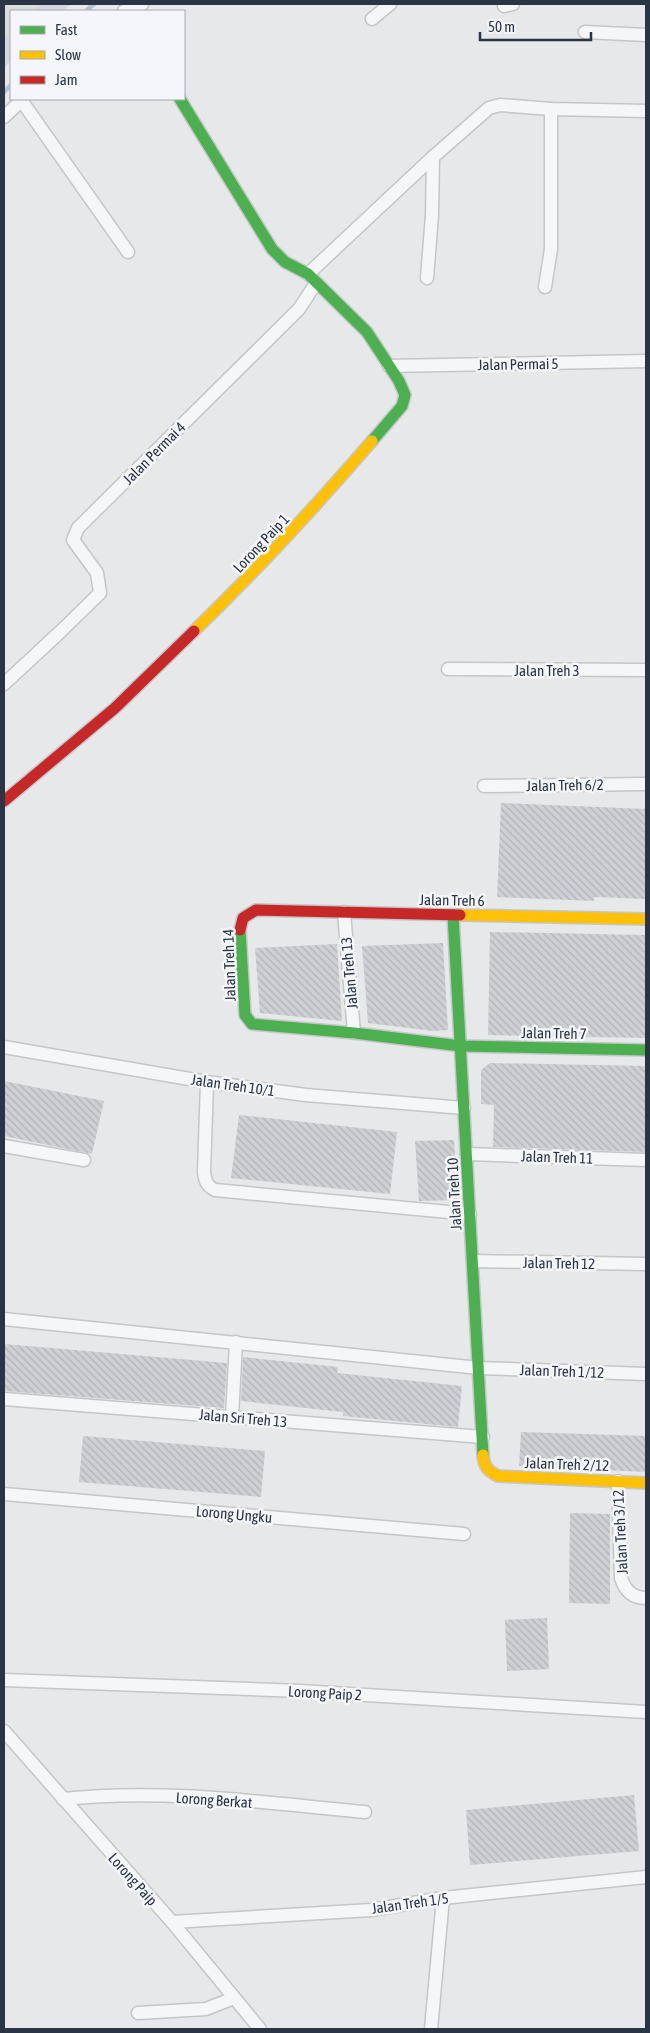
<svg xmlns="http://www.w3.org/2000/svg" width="650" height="2033" font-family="'Asap Condensed',sans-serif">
<defs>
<pattern id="building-back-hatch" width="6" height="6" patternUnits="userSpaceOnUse" patternTransform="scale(1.25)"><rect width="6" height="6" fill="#ced0d3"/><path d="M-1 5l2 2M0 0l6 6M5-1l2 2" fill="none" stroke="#b1b3b6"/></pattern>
</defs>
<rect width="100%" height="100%" fill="#e6e8ea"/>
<path fill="#d4d7dd" d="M4 4H71L63 11H11V61L4 68Z"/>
<path fill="#d6ded6" d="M4 4H41L33 11H11V32L4 39Z"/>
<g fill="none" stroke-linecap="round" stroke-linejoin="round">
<g stroke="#b4c4d5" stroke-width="4.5">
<path d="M86 11 94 4"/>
<path d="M4 92 11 85"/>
</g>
</g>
<g fill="url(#building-back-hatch)">
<path d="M501 803 646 809V899L594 897V901L497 897Z"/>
<path d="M490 932 646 935V1038L488 1035Z"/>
<path d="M443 943 448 1030 433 1031 368 1023 362 946Z"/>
<path d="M337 944 342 1021 260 1013 255 948Z"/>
<path d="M490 1063 646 1066V1152L493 1147 494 1105 481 1104V1070Z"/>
<path d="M4 1081 104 1101 92 1154 4 1136Z"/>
<path d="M239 1115 397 1132 390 1194 231 1178Z"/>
<path d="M454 1140 458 1200 419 1201 415 1141Z"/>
<path d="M4 1344 227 1363 224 1408 4 1391Z"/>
<path d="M243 1357 338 1367 337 1373 462 1386 458 1427 343 1416V1412L241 1401Z"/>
<path d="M521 1432 646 1436V1472L519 1466Z"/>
<path d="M83 1436 265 1451 261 1497 79 1482Z"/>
<path d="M570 1513 610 1514V1604L569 1603Z"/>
<path d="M547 1618 549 1669 507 1671 505 1620Z"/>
<path d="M634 1795 639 1851 470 1865 466 1810Z"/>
</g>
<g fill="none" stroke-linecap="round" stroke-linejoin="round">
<g stroke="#c4c6c8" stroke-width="15">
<g id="street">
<path d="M504 6 513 4"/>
<path d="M124 11 142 4"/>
<path d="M372 19 390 4"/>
<path d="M585 32 646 35"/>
<path d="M21 100 128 252"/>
<path d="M4 117 23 99"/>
<path d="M308 274 433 157 489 108 500 105 551 109 646 111"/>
<path d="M427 278 432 215 433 157"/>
<path d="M545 287 551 249V109"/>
<path d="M389 366 646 361"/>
<path d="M448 669 646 670"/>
<path d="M4 684 60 632 100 593 97 573 73 540 78 528 299 309 316 283"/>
<path d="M484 786 646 784"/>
<path d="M344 912 354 1033"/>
<path d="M4 1047 207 1082 306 1095 464 1108"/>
<path d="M207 1082 204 1172C205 1181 207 1186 215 1190L470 1214"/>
<path d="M4 1146 84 1160"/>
<path d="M467 1154 646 1160"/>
<path d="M473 1261 646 1264"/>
<path d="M4 1319 479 1368 646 1374"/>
<path d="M4 1399 483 1437"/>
<path d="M232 1417 236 1342"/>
<path d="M618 1481 621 1578C625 1591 633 1598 646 1598"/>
<path d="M4 1494 464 1534"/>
<path d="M4 1680 300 1691 646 1712"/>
<path d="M4 1731 172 1922 260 2029"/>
<path d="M63 1799C163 1788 265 1803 365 1812"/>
<path d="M172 1922 371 1910 443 1898 646 1877"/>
<path d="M138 2013 206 2009 234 1998"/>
<path d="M431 2029 443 1898"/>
</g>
</g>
<g stroke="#c4c6c8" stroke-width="14">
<g id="fast">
<path d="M180 99 272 249 285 262 308 274 367 332 399 381 405 395 402 406 372 441"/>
<path d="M453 915 483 1455"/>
<path d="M240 930 245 1015 252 1024 354 1033 461 1046 646 1050"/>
</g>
</g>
<g stroke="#c4c6c8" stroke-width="14">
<g id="slow">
<path d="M194 631C257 570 315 507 372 441"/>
<path d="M460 915 646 919"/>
<path d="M483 1455C484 1467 488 1471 498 1476L646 1483"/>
</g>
</g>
<g stroke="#c4c6c8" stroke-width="14">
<g id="jam">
<path d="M4 801 115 708 194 631"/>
<path d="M240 930 243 918 256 910 460 915"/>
</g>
</g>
<use href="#street" stroke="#f5f6f7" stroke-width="12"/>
<use href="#fast" stroke="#4caf50" stroke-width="11"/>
<use href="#slow" stroke="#ffc107" stroke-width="11"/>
<use href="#jam" stroke="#c62828" stroke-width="11"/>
</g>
<g text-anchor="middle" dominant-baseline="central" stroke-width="5" stroke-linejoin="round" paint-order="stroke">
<g font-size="15" fill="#2b3445" stroke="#f4f6f9">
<text transform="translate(518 364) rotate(-1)">Jalan Permai 5</text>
<text transform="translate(154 453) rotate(-45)">Jalan Permai 4</text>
<text transform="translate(261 543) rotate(-47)">Lorong Paip 1</text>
<text x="547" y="670">Jalan Treh 3</text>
<text transform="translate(565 785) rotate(-1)">Jalan Treh 6/2</text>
<text transform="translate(452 900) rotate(1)">Jalan Treh 6</text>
<text transform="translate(229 965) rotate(-92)">Jalan Treh 14</text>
<text transform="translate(349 973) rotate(-95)">Jalan Treh 13</text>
<text transform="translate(554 1033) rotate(1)">Jalan Treh 7</text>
<text transform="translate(233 1085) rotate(8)">Jalan Treh 10/1</text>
<text transform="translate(557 1157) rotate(2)">Jalan Treh 11</text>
<text transform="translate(454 1194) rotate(-93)">Jalan Treh 10</text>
<text transform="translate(559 1263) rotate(1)">Jalan Treh 12</text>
<text transform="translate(562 1371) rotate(2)">Jalan Treh 1/12</text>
<text transform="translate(243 1418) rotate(5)">Jalan Sri Treh 13</text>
<text transform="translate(567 1464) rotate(2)">Jalan Treh 2/12</text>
<text transform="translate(234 1514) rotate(5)">Lorong Ungku</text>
<text transform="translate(620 1532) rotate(-93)">Jalan Treh 3/12</text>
<text transform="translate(325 1693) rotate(3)">Lorong Paip 2</text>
<text transform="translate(214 1800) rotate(4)">Lorong Berkat</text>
<text transform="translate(133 1879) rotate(48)">Lorong Paip</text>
<text transform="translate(410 1903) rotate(-8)">Jalan Treh 1/5</text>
</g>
</g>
<rect width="650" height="2033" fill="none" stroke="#2b3445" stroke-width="10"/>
<rect x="10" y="10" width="175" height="90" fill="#f4f6f9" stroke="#a4a8b1"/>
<rect x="20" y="26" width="25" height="8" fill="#4caf50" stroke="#a4a8b1"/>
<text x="55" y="35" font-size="15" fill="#2b3445">Fast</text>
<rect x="20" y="51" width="25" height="8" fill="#ffc107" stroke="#a4a8b1"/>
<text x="55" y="60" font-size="15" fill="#2b3445">Slow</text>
<rect x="20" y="76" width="25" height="8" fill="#c62828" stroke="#a4a8b1"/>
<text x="55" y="85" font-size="15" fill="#2b3445">Jam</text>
<path d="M480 32v8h111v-8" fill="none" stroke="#2b3445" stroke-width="2.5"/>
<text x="488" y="32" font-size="15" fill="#2b3445" stroke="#f4f6f9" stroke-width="4" paint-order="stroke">50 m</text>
</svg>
